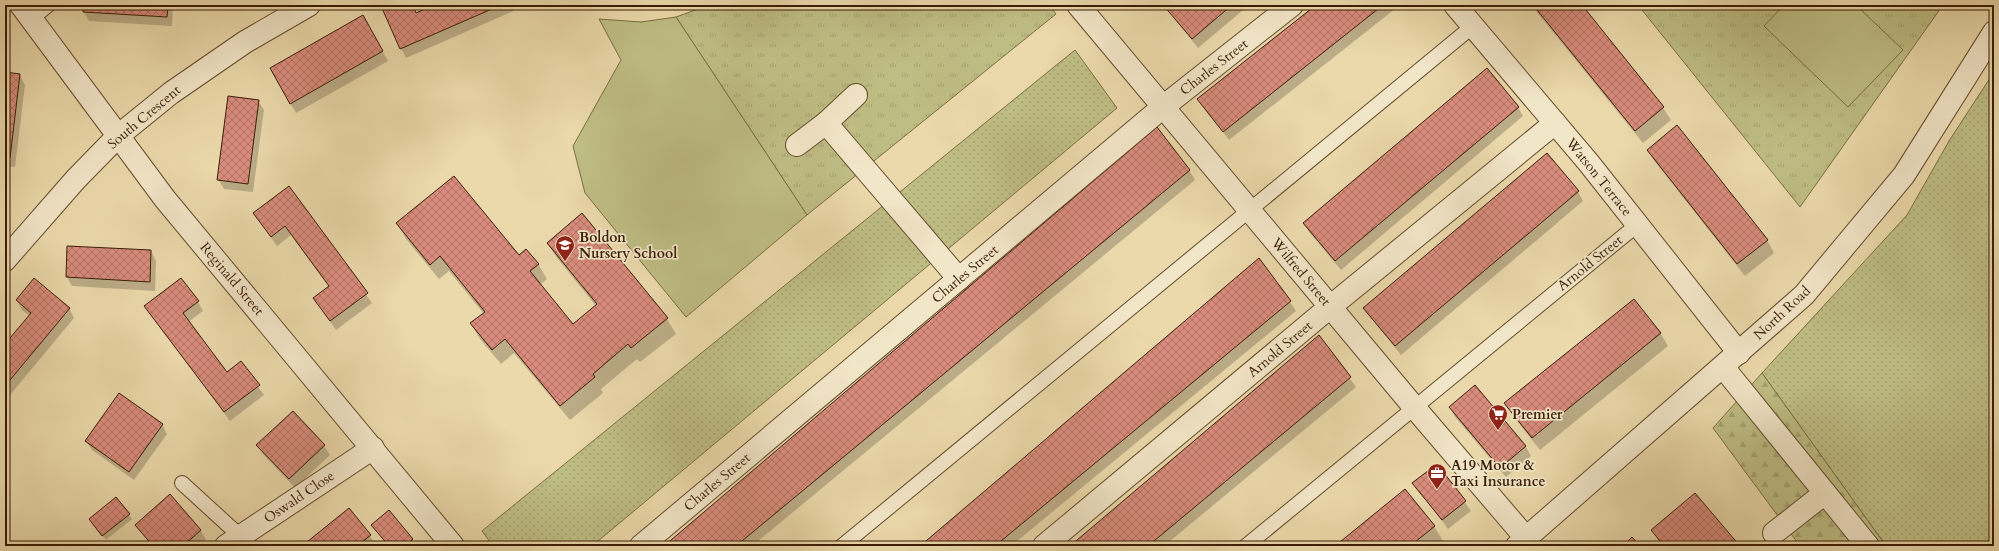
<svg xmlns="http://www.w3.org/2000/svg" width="1999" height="551" font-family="Cardo,serif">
<defs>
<pattern id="grass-dots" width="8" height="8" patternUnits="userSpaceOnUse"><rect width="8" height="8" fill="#bebd84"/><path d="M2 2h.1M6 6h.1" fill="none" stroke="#a4a270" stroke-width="1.8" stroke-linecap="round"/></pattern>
<pattern id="forest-firs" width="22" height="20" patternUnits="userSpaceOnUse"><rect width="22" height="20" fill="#bebd84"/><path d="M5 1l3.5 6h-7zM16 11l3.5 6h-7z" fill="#a4a270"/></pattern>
<pattern id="park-tufts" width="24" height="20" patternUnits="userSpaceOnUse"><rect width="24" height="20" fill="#bebd84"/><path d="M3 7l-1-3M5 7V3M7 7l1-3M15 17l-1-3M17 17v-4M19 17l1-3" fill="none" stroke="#a4a270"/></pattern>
<pattern id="building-cross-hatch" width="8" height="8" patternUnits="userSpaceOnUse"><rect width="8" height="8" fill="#d98c7d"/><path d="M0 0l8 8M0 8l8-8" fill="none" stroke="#b17264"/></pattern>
</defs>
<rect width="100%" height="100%" fill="#ebd9ab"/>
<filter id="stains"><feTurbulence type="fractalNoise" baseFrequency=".005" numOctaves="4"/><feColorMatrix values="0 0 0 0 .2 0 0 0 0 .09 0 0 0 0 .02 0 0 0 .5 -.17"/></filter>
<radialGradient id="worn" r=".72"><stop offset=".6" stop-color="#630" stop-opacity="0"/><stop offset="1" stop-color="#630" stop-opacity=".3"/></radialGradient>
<g fill="url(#grass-dots)" stroke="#7c6d44">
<path d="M1075 50 1117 108 592 546H493L482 531Z"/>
<path d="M1994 72V546H1886L1762 373 1907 215 1949 141Z"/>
</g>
<path fill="url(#forest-firs)" stroke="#7c6d44" d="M1762 373 1886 546H1800L1713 428Z"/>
<g fill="url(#park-tufts)" stroke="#7c6d44">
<path d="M709 5H881L883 7 885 5H1049L1056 14 807 215 676 17Z"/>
<path d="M1638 5H1943L1800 207Z"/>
</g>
<g fill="#bebd84" stroke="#7c6d44">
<path d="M1784 5H1856L1903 50 1848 107 1764 26Z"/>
<path d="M676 17 807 215 686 317 585 193 573 146 621 60 599 19 641 22Z"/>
</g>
<g fill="#0003">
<path d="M84 5H173L172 26 89 21 84 12Z"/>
<path d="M387 5H413L417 13 436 5H527L406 58 401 48Z"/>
<path d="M1164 5H1249L1198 48Z"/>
<path d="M1317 5H1400L1229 140 1199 99Z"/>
<path d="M1531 5H1580L1663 108 1671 120 1643 143Z"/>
<path d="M363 17 388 61 296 113 271 69Z"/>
<path d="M5 73 20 75 25 85 15 167 5 166Z"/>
<path d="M258 101 264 110 253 192 224 189 218 179Z"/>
<path d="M1518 107 1523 116 1341 270 1310 233 1304 223Z"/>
<path d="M1648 150 1767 240 1774 253 1745 276 1656 163Z"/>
<path d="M1189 170 1195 180 752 546H666Z"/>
<path d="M289 188 372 303 336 330 320 307 329 287 291 235 277 246 254 213Z"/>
<path d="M1578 192 1583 201 1401 355 1370 317 1364 308Z"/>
<path d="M397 223 519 256 538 264 547 279 540 285 573 325 596 306 557 258 548 243 667 319 676 334 640 362 637 359 601 389 603 393 570 420 514 353 501 364 480 339 471 324 484 314 449 271 439 279 406 239Z"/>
<path d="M151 251 156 261 155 291 72 286 67 277Z"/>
<path d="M17 300 69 308 74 318 5 401V346L30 316 22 310Z"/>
<path d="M1634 300 1661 334 1668 346 1540 450 1513 416 1506 404Z"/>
<path d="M198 302 203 311 188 322 227 373 241 363 264 395 230 421 146 306Z"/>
<path d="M1290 302 1296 311 1011 546H921Z"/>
<path d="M1319 336 1356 387 1164 546H1072Z"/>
<path d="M1475 387 1526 447 1531 456 1506 477 1455 417 1450 407Z"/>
<path d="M293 412 324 446 330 455 295 488 263 454 258 445Z"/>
<path d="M162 424 167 434 134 480 92 450 86 441Z"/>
<path d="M1437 465 1471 511 1448 529 1414 483Z"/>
<path d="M170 496 201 531 206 540 199 546H152L136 525Z"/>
<path d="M116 498 132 519 106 540 90 520Z"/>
<path d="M373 526 412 539 415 544 413 546H389Z"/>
<path d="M1434 526 1443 541 1437 546H1336Z"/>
<path d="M1652 530 1739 546H1663Z"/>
<path d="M370 536 375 545 374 546H304Z"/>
</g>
<g fill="url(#building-cross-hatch)" stroke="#3a1d05">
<path d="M83 5H168L167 17 83 12Z"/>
<path d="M384 5H413L416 13 434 5H501L400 49 381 6Z"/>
<path d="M1163 5H1232L1192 39Z"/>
<path d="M1316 5H1383L1223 132 1197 99Z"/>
<path d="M1533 5H1582L1664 107 1635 131Z"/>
<path d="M363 15 383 51 290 104 270 68Z"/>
<path d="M1487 68 1519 107 1335 261 1303 223Z"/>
<path d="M5 72 20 74 10 158H5Z"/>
<path d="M228 96 259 100 248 184 217 180Z"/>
<path d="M1677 125 1768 240 1737 264 1647 150Z"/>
<path d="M1157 127 1190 170 736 546H664Z"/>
<path d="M1547 153 1579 191 1395 346 1363 308Z"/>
<path d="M454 176 519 255 526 249 539 264 530 271 573 324 597 304 547 243 582 213 668 318 631 348 628 344 593 374 595 377 560 406 505 339 492 350 470 323 485 312 440 256 430 265 396 223Z"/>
<path d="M289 186 368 293 330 321 313 298 329 286 285 226 271 237 253 213Z"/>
<path d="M67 246 151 250 150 282 66 277Z"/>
<path d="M1259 258 1291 301 995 546H920Z"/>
<path d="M34 278 70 308 5 386V344L31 313 16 300Z"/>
<path d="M181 278 199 301 183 313 227 372 241 361 260 385 224 412 144 306Z"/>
<path d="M1634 299 1661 333 1532 438 1504 403Z"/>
<path d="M1319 335 1351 377 1148 546H1070Z"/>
<path d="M1475 385 1526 446 1500 468 1449 407Z"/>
<path d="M119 393 163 424 129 472 85 441Z"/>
<path d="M293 411 325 445 289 479 256 445Z"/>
<path d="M1437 464 1466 501 1442 520 1412 483Z"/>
<path d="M1405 489 1435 526 1410 546H1335Z"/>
<path d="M1695 493 1740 546H1664L1651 530Z"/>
<path d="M170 494 201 530 183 546H153L135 525Z"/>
<path d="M116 497 130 514 102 536 89 519Z"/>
<path d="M349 508 371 535 357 546H302Z"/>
<path d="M389 510 413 539 405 546H389L371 525Z"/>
<path d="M1632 537 1640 546H1623Z"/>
</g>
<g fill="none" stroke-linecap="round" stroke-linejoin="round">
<g stroke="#664c2e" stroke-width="16">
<g id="service">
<path d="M31 19 48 5"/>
<path d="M182 483 240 536"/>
<path d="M842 546 1473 26"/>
<path d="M1246 546 1637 225"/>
</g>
</g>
<g stroke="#664c2e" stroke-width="24">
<g id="minor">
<path d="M21 5 165 199 453 546"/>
<path d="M1078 5 1414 407 1526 538"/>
<path d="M1455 5 1588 162 1739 353"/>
<path d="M856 95 826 123 959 279"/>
<path d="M797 145 826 123"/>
<path d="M5 260 76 179 118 136 171 93 245 42 309 5"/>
<path d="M1723 367 1868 546"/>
<path d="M1774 533 1825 493"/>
<path d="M226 546 373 448"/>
<path d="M641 546 1163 107 1292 5"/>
<path d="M1044 546 1330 307 1555 123"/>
</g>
</g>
<g stroke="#664c2e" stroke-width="24">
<path id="tertiary" d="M1517 546 1804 295 1904 175 1994 32"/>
</g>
<use href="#service" stroke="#f2e6c8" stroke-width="14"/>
<use href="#minor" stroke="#f2e6c8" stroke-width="22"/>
<use href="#tertiary" stroke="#f2e6c8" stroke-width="22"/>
</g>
<defs>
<g id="school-pin" transform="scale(1)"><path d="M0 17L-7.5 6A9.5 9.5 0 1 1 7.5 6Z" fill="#8f2418" stroke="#f2e6c8"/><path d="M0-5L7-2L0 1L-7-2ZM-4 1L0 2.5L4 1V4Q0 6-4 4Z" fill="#fff"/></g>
<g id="supermarket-pin" transform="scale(1)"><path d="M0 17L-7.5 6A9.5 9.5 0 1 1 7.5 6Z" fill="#8f2418" stroke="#f2e6c8"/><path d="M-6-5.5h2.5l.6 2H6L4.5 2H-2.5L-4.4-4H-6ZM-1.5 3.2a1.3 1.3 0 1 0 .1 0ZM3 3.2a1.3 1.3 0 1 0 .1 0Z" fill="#fff"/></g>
<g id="office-pin" transform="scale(1)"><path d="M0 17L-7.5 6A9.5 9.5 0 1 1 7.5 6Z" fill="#8f2418" stroke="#f2e6c8"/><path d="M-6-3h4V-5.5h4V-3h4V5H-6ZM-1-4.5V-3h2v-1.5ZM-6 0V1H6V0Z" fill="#fff"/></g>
</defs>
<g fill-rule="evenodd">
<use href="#school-pin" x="565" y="245"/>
<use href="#supermarket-pin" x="1498" y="414"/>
<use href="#office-pin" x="1437" y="473"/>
</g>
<g text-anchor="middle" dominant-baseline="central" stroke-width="3.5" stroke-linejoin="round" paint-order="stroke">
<g font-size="14" fill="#3a1d05" stroke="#f2e6c8">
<text transform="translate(1214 67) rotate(-38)">Charles Street</text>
<text transform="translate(144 117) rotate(-40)">South Crescent</text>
<text transform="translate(1599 177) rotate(51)">Watson Terrace</text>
<text transform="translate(1590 263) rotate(-39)">Arnold Street</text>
<text transform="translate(1301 272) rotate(50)">Wilfred Street</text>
<text transform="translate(965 274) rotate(-40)">Charles Street</text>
<text transform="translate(232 279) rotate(50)">Reginald Street</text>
<text transform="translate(1782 313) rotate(-43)">North Road</text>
<text transform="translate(1280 349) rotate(-40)">Arnold Street</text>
<text transform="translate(717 482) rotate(-40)">Charles Street</text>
<text transform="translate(299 497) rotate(-34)">Oswald Close</text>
</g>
<g font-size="14" font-weight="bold" fill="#3a1d05" stroke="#f2e6c8" text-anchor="start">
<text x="579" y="237">Boldon<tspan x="579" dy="16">Nursery School</tspan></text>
<text x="1512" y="414">Premier</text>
<text x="1451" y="465">A19 Motor &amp;<tspan x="1451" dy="16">Taxi Insurance</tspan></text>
</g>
</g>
<rect width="1999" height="551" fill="none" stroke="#ebd9ab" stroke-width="20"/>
<rect x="6" y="6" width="1987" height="539" fill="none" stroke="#3a1d05" stroke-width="2"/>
<rect x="10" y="10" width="1979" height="531" fill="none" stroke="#3a1d05"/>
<rect width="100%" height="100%" filter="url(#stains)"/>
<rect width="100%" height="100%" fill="url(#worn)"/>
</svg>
